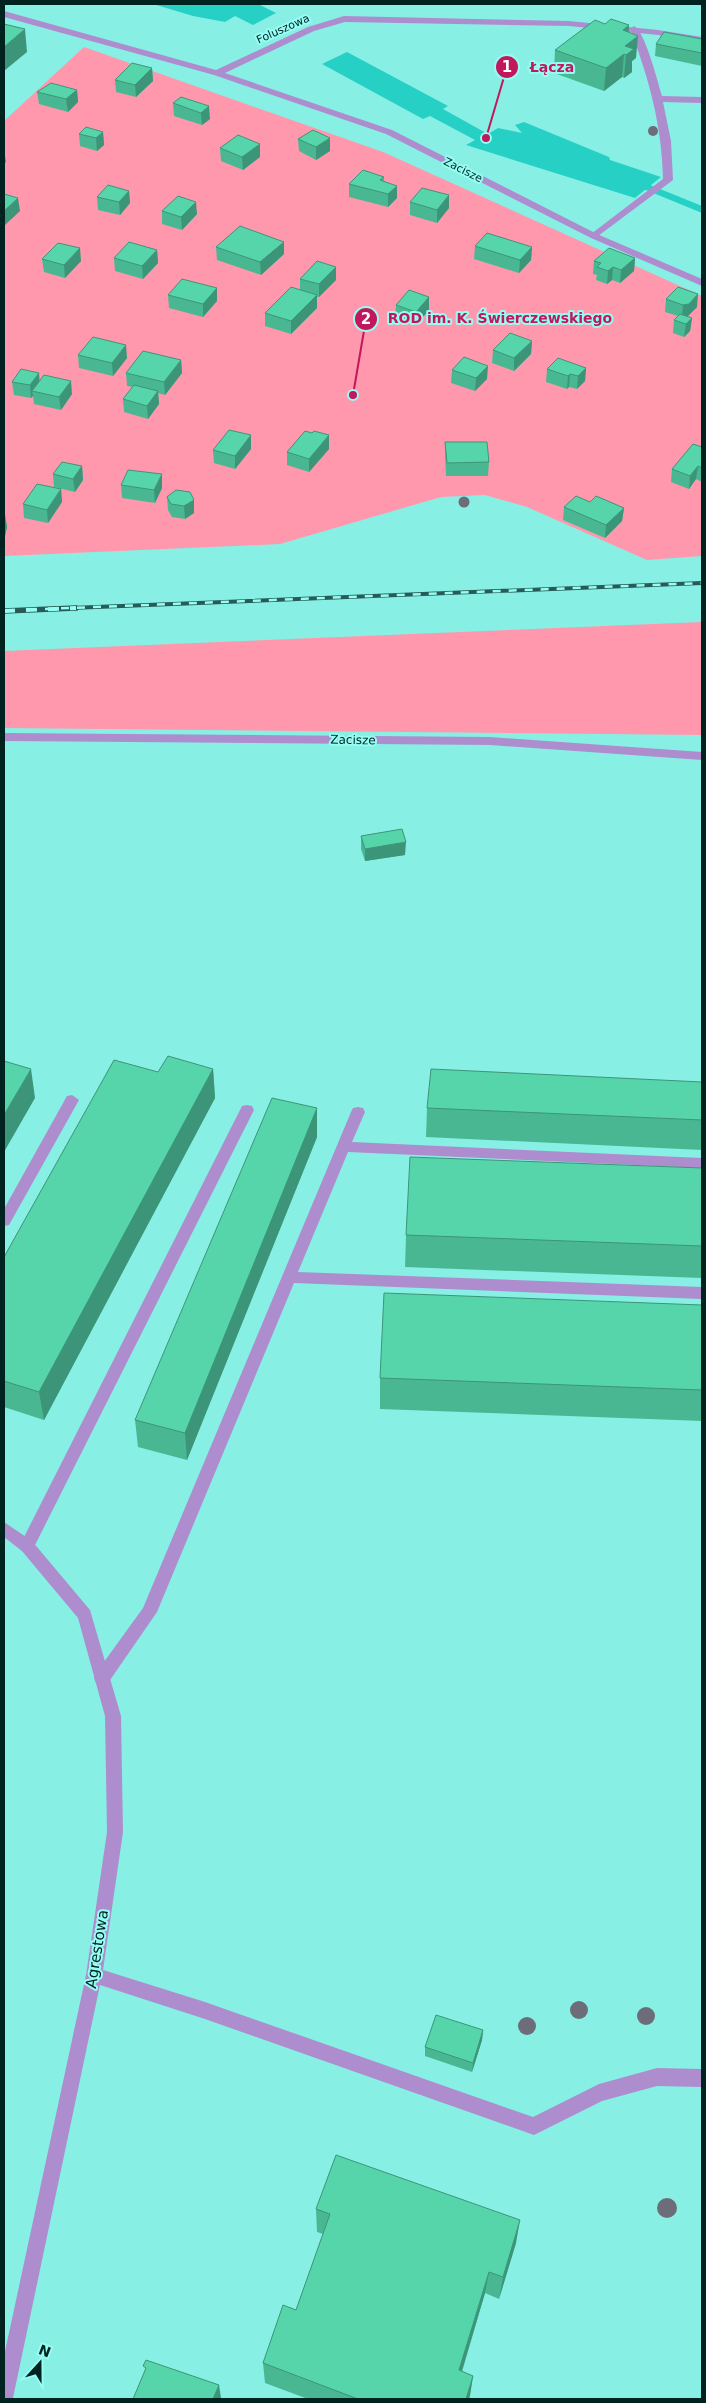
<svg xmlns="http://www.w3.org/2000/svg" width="706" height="2403" font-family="'DejaVu Sans',sans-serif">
<rect width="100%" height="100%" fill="#88efe5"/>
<g fill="#ff98ac">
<path d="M84 47 383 152 702 296V556L647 560 527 507 485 495 441 497 280 544 4 556V121Z"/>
<path d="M702 622V735L4 728V651Z"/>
</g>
<g fill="#27d0c5">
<path d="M153 4H258L276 13 253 25 235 16 225 22 193 16Z"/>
<path d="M347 52 448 106 443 109 488 134 498 128 522 133 515 125 524 122 609 157 610 160 661 177 635 198 466 145 475 140 430 116 423 119 322 64Z"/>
</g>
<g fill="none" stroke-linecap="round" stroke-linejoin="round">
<path fill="#27d0c5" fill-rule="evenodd" d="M628 176 702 206V213L624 181 622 179Z"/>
<g fill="#ae8dce" fill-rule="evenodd">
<path d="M634 26C645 31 658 83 662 96L702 97V103L663 102 671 141 673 180 594 239 589 236 591 234 663 179C662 126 649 78 630 29Z"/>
<path d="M4 733 490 737 702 752V760L490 745 4 741Z"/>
<path d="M72 1095 79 1100 9 1225 4 1226V1209L67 1096Z"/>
<path d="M247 1105 252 1106 254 1110 32 1551 27 1553 22 1551 19 1546 22 1541 240 1110 242 1106Z"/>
<path d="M358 1107 363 1108 365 1112 352 1142 702 1158V1168L348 1152 298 1272 702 1287V1299L294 1283 157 1612 108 1683 102 1685 96 1683 94 1678 96 1673 143 1608 351 1112 353 1108Z"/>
</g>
<g fill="#ae8dce" fill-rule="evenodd">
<path d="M4 11 216 70 308 27 344 16 569 21 658 30 702 37V43L658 35 569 26 345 22 314 31 225 73 392 130 597 234 702 279V286L591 238 386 134 214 75 4 17Z"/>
<path d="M4 1522 32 1541 90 1610 121 1716 123 1832 103 1970 205 2002 533 2117 599 2084 657 2068 702 2069V2087L657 2086 602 2101 534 2135 205 2019 100 1985 13 2398 4 2399V2356L86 1975 107 1832 105 1716 78 1618 22 1551 4 1537Z"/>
</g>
<g stroke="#265b56" stroke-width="4">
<path id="rail-far1" d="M45 609 702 583"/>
</g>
<g stroke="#265b56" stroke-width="5.5">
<path id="rail" d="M4 611 76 608"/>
</g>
<use href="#rail-far1" stroke="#95fdf3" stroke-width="2.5" stroke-dasharray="8" stroke-linecap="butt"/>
<use href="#rail" stroke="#95fdf3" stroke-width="4" stroke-dasharray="11" stroke-linecap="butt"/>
</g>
<g fill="#6c6d79">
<circle cx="653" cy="131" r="5"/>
<circle cx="464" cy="502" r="5.5"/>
<circle cx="579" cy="2010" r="9"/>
<circle cx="646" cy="2016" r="9"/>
<circle cx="527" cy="2026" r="9"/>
<circle cx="667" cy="2208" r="10"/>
</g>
<g fill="#4ab793">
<path d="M629 32 636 58 632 61V72L624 78 622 77 604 91 554 73 555 50Z"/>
<path d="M702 39V66L655 56 656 44Z"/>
<path d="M152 68 153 81 136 97 116 92 115 80Z"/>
<path d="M77 90 78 102 68 112 39 104 37 92Z"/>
<path d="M181 97 210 119 202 125 174 116 173 103Z"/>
<path d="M103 132 104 145 97 151 80 146 79 134Z"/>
<path d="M330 138V151L316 160 299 151 298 139Z"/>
<path d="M260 144V157L243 170 221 161 220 148Z"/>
<path d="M384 177V181L397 198 388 207 349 197V184Z"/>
<path d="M129 191 130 203 120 215 98 210 97 197Z"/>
<path d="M410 202 449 208 437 223 410 215Z"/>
<path d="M162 211 197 214 182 230 162 224Z"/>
<path d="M284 242V254L261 275 217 260 216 247Z"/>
<path d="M475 246 532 247 531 260 519 273 474 259Z"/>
<path d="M157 250 158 263 143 279 115 271 114 258Z"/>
<path d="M635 258 634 271 620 283 612 280 607 284 596 280 597 275 593 274 594 261Z"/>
<path d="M42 259 81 261 65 278 44 272Z"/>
<path d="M300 279 336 280 319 297H317V308L291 334 265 326V313L300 290Z"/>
<path d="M217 288V301L203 317 169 308 168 295Z"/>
<path d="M429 297V310L416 325 395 318 396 305Z"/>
<path d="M666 299 697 307 687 317 692 318 690 331 684 337 673 333 674 320 678 316 665 312Z"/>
<path d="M532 341 531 354 514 371 492 363 493 350Z"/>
<path d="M78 355 127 358 113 376 79 368Z"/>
<path d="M181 360 182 373 165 395 158 393 159 404 148 419 124 412 123 399 133 387 127 386 126 373Z"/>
<path d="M586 368 585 381 577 389 569 387 567 389 546 382 547 369Z"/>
<path d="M452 370 487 379 475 391 451 383Z"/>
<path d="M39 373V381L72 394 61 410 34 404 33 396 31 398 14 395 12 382Z"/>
<path d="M445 442 489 462 488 476H446L445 455Z"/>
<path d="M702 447V482L696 479 689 489 671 482 672 469Z"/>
<path d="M251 449 235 469 214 463 213 450Z"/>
<path d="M329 449 309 472 287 465V452Z"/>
<path d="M82 466 83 480 75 492 54 487 53 474Z"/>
<path d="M162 474V488L155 503 122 498 121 485Z"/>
<path d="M61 489 62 502 48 523 24 518 23 504Z"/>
<path d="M176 490 194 513 185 519 172 517 168 510 167 497Z"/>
<path d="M590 502 624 508 622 521 605 538 563 520 564 507Z"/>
<path d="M4 514 7 527 5 536H4Z"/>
<path d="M361 836 405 855 365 861 361 849Z"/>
<path d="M213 1069 215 1098 44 1420 4 1407V1257L158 1072Z"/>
<path d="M702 1082V1150L426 1137 427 1108Z"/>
<path d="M317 1108V1137L187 1460 138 1447 135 1420Z"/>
<path d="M702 1168V1278L405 1267 406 1235Z"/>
<path d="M702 1305V1421L380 1409V1378Z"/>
<path d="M483 2030 482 2040 472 2072 425 2056V2047Z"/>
<path d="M316 2209 516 2243 499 2299 485 2293 462 2372 473 2376 469 2399H308L265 2383 263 2363 296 2310 323 2234 317 2232Z"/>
</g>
<g fill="#3c9578">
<path d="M629 25 628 44 638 36 636 58 632 61V72L624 78 626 55 623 30Z"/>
<path d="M25 29 27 52 4 71V47Z"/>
<path d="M624 54 622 77 604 91 606 68Z"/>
<path d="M152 68 153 81 136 97 135 85Z"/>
<path d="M77 90 78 102 68 112 66 99Z"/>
<path d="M209 106 210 119 202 125 201 113Z"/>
<path d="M103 132 104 145 97 151 96 138Z"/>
<path d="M330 138V151L316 160V147Z"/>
<path d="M260 144V157L243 170 242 157Z"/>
<path d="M4 150 6 162 4 164Z"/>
<path d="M397 186V198L388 207V194Z"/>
<path d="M129 191 130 203 120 215 119 202Z"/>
<path d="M449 195V208L437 223V210Z"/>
<path d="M18 198 20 211 4 226V211Z"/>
<path d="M196 202 197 214 182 230 181 217Z"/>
<path d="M284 242V254L261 275 260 262Z"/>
<path d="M532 247 531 260 519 273 520 260Z"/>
<path d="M80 248 81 261 65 278 64 265Z"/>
<path d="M157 250 158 263 143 279 142 266Z"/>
<path d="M635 258 634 271 620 283 621 270Z"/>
<path d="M336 267V280L319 297V284Z"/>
<path d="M613 267 612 280 607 284 608 271Z"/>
<path d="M217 288V301L203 317V304Z"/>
<path d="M698 294 697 307 687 317 682 318 683 305Z"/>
<path d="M317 295V308L291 334V321Z"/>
<path d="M429 297V310L416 325V312Z"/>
<path d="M692 318 690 331 684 337 686 324Z"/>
<path d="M532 341 531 354 514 371V358Z"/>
<path d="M126 345 127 358 113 376 112 363Z"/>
<path d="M181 360 182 373 165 395 164 382Z"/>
<path d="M488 366 487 379 475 391 476 378Z"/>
<path d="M586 368 585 381 577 389 578 376Z"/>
<path d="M39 373 40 386 32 391 33 396 31 398 30 385Z"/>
<path d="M570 374 569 387 567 389 568 376Z"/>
<path d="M71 381 72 394 61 410 59 397Z"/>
<path d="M158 391 159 404 148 419 147 406Z"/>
<path d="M251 435V449L235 469V456Z"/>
<path d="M329 435V449L309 472V459Z"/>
<path d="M82 466 83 480 75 492 73 479Z"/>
<path d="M698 466 696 479 689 489 690 476Z"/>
<path d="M162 474V488L155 503 154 490Z"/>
<path d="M61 489 62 502 48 523 47 510Z"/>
<path d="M194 500V513L185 519 184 506Z"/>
<path d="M624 508 622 521 605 538 606 525Z"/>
<path d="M5 514 7 527 5 536 4 525Z"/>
<path d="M406 842 405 855 365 861V849Z"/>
<path d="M31 1069 35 1098 4 1152V1115Z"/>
<path d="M213 1069 215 1098 44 1420 39 1392Z"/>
<path d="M317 1108V1137L187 1460 185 1433Z"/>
<path d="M483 2030 482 2040 472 2072 473 2063Z"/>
<path d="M520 2220 516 2243 499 2299 503 2277Z"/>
<path d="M489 2272 485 2293 456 2390 459 2370Z"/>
<path d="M473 2376 470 2396 469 2399H466Z"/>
<path d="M219 2385 221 2398 220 2399H213Z"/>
</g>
<g fill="#56d5ab" stroke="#3c9578">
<path d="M611 19 629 25 623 30 638 36 625 46 634 49 626 55 624 54 606 68 555 50 595 20 605 24Z"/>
<path d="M4 24 25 29 4 47Z"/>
<path d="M664 32 702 39V53L656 44Z"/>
<path d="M132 63 152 68 135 85 115 80Z"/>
<path d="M51 83 77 90 66 99 37 92Z"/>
<path d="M181 97 209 106 201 113 173 103Z"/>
<path d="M86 127 103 132 96 138 79 134Z"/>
<path d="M313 130 330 138 316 147 298 139Z"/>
<path d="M238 135 260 144 242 157 220 148Z"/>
<path d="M363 170 384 177 380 180 397 186 388 194 349 184Z"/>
<path d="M108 185 129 191 119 202 97 197Z"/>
<path d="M422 188 449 195 437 210 410 202Z"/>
<path d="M4 194 18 198 4 211Z"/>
<path d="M178 196 196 202 181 217 162 211Z"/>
<path d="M240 226 284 242 260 262 216 247Z"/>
<path d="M487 233 532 247 520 260 475 246Z"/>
<path d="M129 242 157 250 142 266 114 258Z"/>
<path d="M58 243 80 248 64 265 42 259Z"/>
<path d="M609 248 635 258 621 270 613 267 608 271 597 267 601 263 594 261Z"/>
<path d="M317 261 336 267 319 284 300 279Z"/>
<path d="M182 279 217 288 203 304 168 295Z"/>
<path d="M291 287 317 295 291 321 265 313Z"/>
<path d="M678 287 698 294 689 304 683 305 666 299Z"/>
<path d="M409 290 429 297 416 312 396 305Z"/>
<path d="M680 314 692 318 686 324 674 320Z"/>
<path d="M510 333 532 341 514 358 493 350Z"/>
<path d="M93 337 126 345 112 363 78 355Z"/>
<path d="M143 351 181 360 164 382 126 373Z"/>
<path d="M464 357 488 366 476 378 452 370Z"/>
<path d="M558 358 586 368 578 376 570 374 568 376 547 369Z"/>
<path d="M21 369 39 373 30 385 12 382Z"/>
<path d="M44 375 71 381 59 397 32 391Z"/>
<path d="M134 385 158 391 147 406 123 399Z"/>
<path d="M229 430 251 435 235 456 213 450Z"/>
<path d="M305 431 312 433 314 431 329 435 309 459 287 452Z"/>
<path d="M445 442H487L489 462 447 463Z"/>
<path d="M693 444 702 447V468L698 466 690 476 672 469Z"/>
<path d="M62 462 82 466 73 479 53 474Z"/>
<path d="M128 470 162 474 154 490 121 485Z"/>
<path d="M37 484 61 489 47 510 23 504Z"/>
<path d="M176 490 190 492 194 500 184 506 171 504 167 497Z"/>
<path d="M576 496 590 502 596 496 624 508 606 525 564 507Z"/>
<path d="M402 829 406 842 365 849 361 836Z"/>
<path d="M168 1056 213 1069 39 1392 4 1381V1257L114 1060 158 1072Z"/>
<path d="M4 1061 31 1069 4 1115Z"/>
<path d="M431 1069 702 1082V1120L427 1108Z"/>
<path d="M272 1098 317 1108 185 1433 135 1420Z"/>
<path d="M410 1157 702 1168V1246L406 1235Z"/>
<path d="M384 1293 702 1305V1390L380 1378Z"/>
<path d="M436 2015 483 2030 473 2063 425 2047Z"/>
<path d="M336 2155 520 2220 503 2277 489 2272 459 2370 473 2376 466 2399H358L263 2363 283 2305 296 2310 330 2214 316 2209Z"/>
<path d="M146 2360 219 2385 213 2399H133L146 2368 143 2366Z"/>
</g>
<g text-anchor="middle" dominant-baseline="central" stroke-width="4" stroke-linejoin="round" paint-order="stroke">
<g font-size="11" fill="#012320" stroke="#95fdf3">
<text transform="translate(283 29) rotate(-24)">Foluszowa</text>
<text transform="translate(463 170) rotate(27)">Zacisze</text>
</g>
<g font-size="12" fill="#012320" stroke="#95fdf3">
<text transform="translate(353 740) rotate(1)">Zacisze</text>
</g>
<g font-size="15" fill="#012320" stroke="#95fdf3">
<text transform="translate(97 1949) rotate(-81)">Agrestowa</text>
</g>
</g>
<path fill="none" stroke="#c2185b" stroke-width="2" d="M486 138L507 67M353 395L366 319"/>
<g fill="#c2185b" stroke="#95fdf3" stroke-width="2">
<circle cx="486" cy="138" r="5"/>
<circle cx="353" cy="395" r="5"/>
<circle cx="507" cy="67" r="12"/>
<circle cx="366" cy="319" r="12"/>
</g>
<g font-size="15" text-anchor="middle" font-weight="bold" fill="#fff">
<text x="507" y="72">1</text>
<text x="366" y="324">2</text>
</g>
<g font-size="14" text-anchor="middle" font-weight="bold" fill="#c2185b" stroke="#95fdf3" stroke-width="4" stroke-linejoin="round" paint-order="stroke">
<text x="552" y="72">Łącza</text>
<text x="500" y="323">ROD im. K. Świerczewskiego</text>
</g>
<rect width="706" height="2403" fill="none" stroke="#012320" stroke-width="10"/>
<g transform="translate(40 2363) rotate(21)" stroke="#95fdf3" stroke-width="4" paint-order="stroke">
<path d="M0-4L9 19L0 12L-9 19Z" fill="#012320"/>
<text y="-8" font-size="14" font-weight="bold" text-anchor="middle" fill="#012320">N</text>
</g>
</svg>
